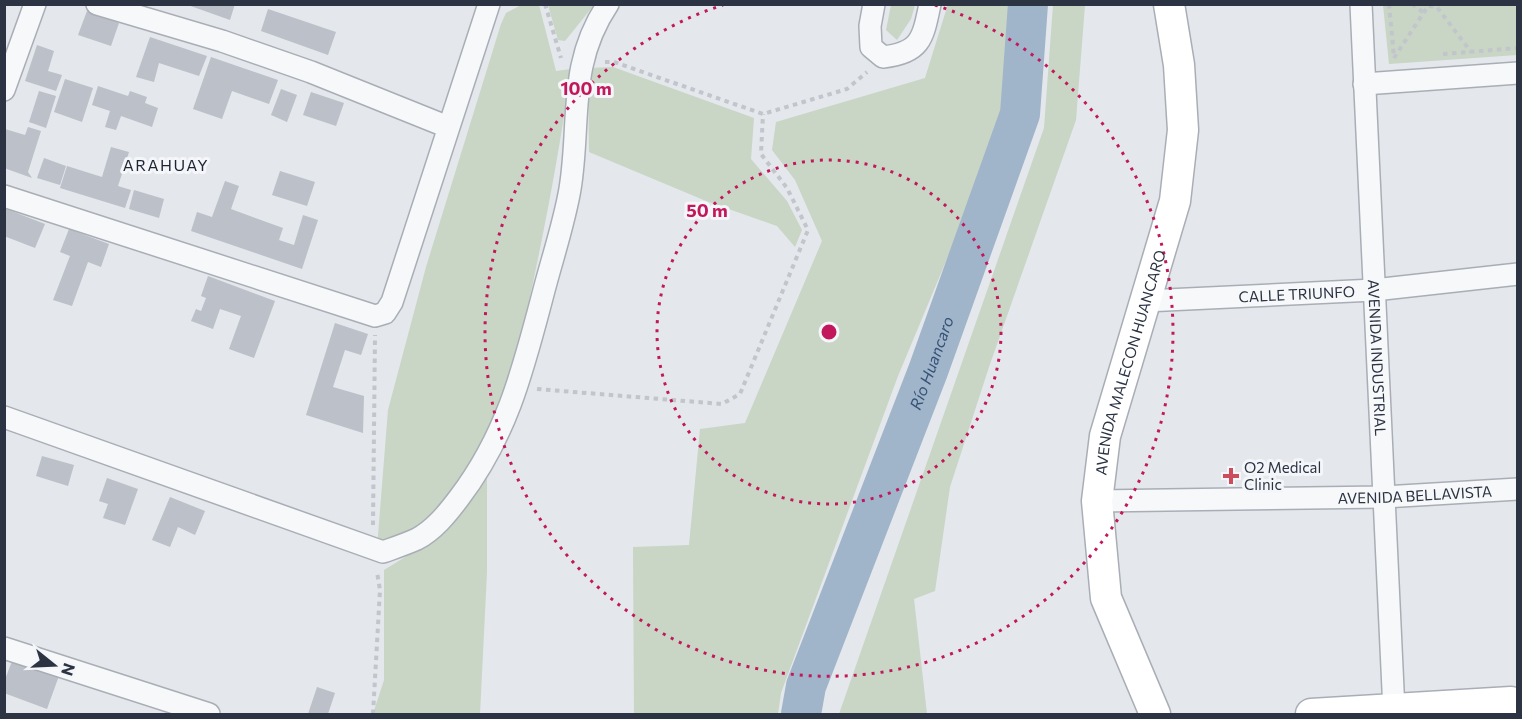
<svg xmlns="http://www.w3.org/2000/svg" width="1522" height="719" font-family="Commissioner,sans-serif">
<rect width="100%" height="100%" fill="#e4e7eb"/>
<g fill="#c9d5c5">
<path d="M948 4 1016 5 1007 95 992 151 898 376 781 693 778 714H634L633 547 689 545 700 429 745 423 822 241 795 180 772 150 776 122 925 78Z"/>
<path d="M521 5H539L556 71 571 69C560 149 545 227 528 306 523 331 521 364 512 386 491 441 437 534 377 548L388 410 426 267 501 24 506 13Z"/>
<path d="M548 5V4L594 5 565 41 558 40Z"/>
<path d="M891 5H915L911 19 897 40 886 30Z"/>
<path d="M1053 5H1085L1076 120 989 367 950 487 935 591 914 599 927 714H839L1044 128Z"/>
<path d="M1383 5H1517V55L1389 64Z"/>
<path d="M613 67 754 118 751 159 787 201 802 230 795 247 777 226 706 201 589 152 588 68Z"/>
<path d="M487 473V572L480 714H373L384 680V570L433 540Z"/>
</g>
<g fill="none" stroke-linecap="round" stroke-linejoin="round">
<path stroke="#a0b4ca" stroke-width="40" id="s1" d="M801 714 806 686 928 371 1020 114 1028 4"/>
</g>
<g fill="#bbc0c9">
<path d="M185 4H235L230 20Z"/>
<path d="M268 9 336 32 328 55 261 31Z"/>
<path d="M87 11 119 23 111 46 78 35Z"/>
<path d="M150 37 207 56 199 76 159 63 154 82 136 77Z"/>
<path d="M37 45 54 51 48 71 62 75 56 91 25 81Z"/>
<path d="M211 57 278 80 269 104 232 91 222 119 193 109Z"/>
<path d="M65 79 93 88 82 122 54 112Z"/>
<path d="M98 86 128 96 130 91 147 97 145 103 158 108 152 127 121 116 116 130 105 127 110 111 92 105Z"/>
<path d="M281 89 297 95 287 122 271 115Z"/>
<path d="M39 91 56 96 46 128 29 122Z"/>
<path d="M311 92 344 103 336 126 303 115Z"/>
<path d="M28 127 41 131 28 172 32 178 4 168 5 129 25 135Z"/>
<path d="M111 147 129 152 118 186 131 190 125 208 60 188 67 166 102 177Z"/>
<path d="M44 158 66 166 60 185 37 178Z"/>
<path d="M280 171 315 182 307 206 272 195Z"/>
<path d="M225 181 239 186 231 209 283 228 279 240 294 245 303 215 318 220 302 269 191 231 197 212 212 217Z"/>
<path d="M134 190 164 199 159 218 129 209Z"/>
<path d="M4 208 45 224 35 248 4 236Z"/>
<path d="M69 229 109 244 101 267 88 262 72 306 53 300 70 256 60 252Z"/>
<path d="M208 276 275 301 254 358 229 349 241 316 220 309 213 329 191 321 196 309 201 311 206 298 201 296Z"/>
<path d="M335 323 368 334 361 355 345 350 333 387 364 396 363 433 306 415Z"/>
<path d="M42 456 74 465 68 486 36 476Z"/>
<path d="M107 478 138 489 125 525 103 518 108 504 99 501Z"/>
<path d="M170 497 205 511 195 535 178 527 170 547 152 540Z"/>
<path d="M14 656 60 673 47 709 4 693V682Z"/>
<path d="M317 687 335 693 328 714H308Z"/>
</g>
<g fill="none" stroke-linecap="round" stroke-linejoin="round">
<g stroke="#a9aeb6" stroke-width="24">
<g id="street">
<path d="M97 4 222 41 311 72 448 127"/>
<path d="M874 4 870 26 871 47 883 57C921 53 923 38 930 4"/>
<path id="s2" d="M1361 4 1394 711"/>
<path d="M1364 84 1518 73"/>
<path d="M4 90 35 4"/>
<path d="M4 196 375 316 385 313 392 302 489 4"/>
<path id="s3" d="M1145 301 1374 290 1518 274"/>
<path d="M4 417 383 552C394 548 406 544 417 539 434 530 447 514 459 498 507 435 523 370 543 294 552 259 564 224 570 189 581 122 567 65 608 4"/>
<path id="s4" d="M1097 501 1384 497 1518 489"/>
<path d="M4 648 209 714"/>
</g>
</g>
<g stroke="#a9aeb6" stroke-width="33">
<g id="secondary">
<path id="s5" d="M1155 714 1106 598 1097 501 1105 436 1175 201 1183 130 1179 65 1169 4"/>
<path d="M1311 714 1511 702V714"/>
</g>
</g>
<g stroke="#c2c5cb" stroke-width="4" stroke-dasharray="4.5 4.5" stroke-linecap="butt">
<path d="M545 4 561 58"/>
<path d="M1389 4 1394 57"/>
<path d="M1412 4 1424 13"/>
<path d="M1443 54 1518 48"/>
<path d="M1394 58 1428 6 1437 7 1471 52"/>
<path d="M605 62H614L763 114 847 89 867 72"/>
<path d="M537 389 722 404 740 394 808 230 787 188 761 154 763 114"/>
<path d="M373 525 375 335"/>
<path d="M373 714 380 590 377 572"/>
</g>
<use href="#street" stroke="#f7f8fa" stroke-width="21"/>
<use href="#secondary" stroke="#fff" stroke-width="30"/>
</g>
<g fill="none" stroke="#c2185b" stroke-width="3" stroke-dasharray="3 6">
<circle cx="829" cy="332" r="172"/>
<path d="M935 5A344 344 0 1 1 723 5"/>
</g>
<path fill="#cc4d5e" stroke="#f4f6f9" stroke-width="2" d="M1228 467h6v6h6v6h-6v6h-6v-6h-6v-6h6z"/>
<g text-anchor="middle" dominant-baseline="central" stroke-width="6" stroke-linejoin="round" paint-order="stroke">
<g font-size="15" fill="#2c3444" stroke="#f4f6f9">
<text stroke="none"><textPath href="#s3" startOffset="152">CALLE TRIUNFO</textPath></text>
<text stroke="none"><textPath href="#s2" startOffset="354">AVENIDA INDUSTRIAL</textPath></text>
<text stroke="none"><textPath href="#s5" startOffset="366">AVENIDA MALECON HUANCARO</textPath></text>
<text stroke="none"><textPath href="#s4" startOffset="318">AVENIDA BELLAVISTA</textPath></text>
</g>
<g font-size="15" fill="#2c3444" stroke="#f4f6f9" text-anchor="start">
<text x="1244" y="467">O2 Medical<tspan x="1244" dy="17">Clinic</tspan></text>
</g>
<g font-size="16" letter-spacing="1.5" fill="#1e2535" stroke="#f4f6f9">
<text x="166" y="164">ARAHUAY</text>
</g>
<g font-size="16" font-style="italic" fill="#365277" stroke="#f4f6f9">
<text stroke="none"><textPath href="#s1" startOffset="375">Río Huancaro</textPath></text>
</g>
</g>
<circle cx="829" cy="332" r="9" fill="#c2185b" stroke="#f4f6f9" stroke-width="3"/>
<g font-size="18" text-anchor="middle" font-weight="bold" fill="#c2185b" stroke="#f4f6f9" stroke-width="6" stroke-linejoin="round" paint-order="stroke">
<text x="586" y="95">100 m</text>
<text x="707" y="217">50 m</text>
</g>
<rect width="1522" height="719" fill="none" stroke="#2c3444" stroke-width="12"/>
<g transform="translate(54 665) rotate(108)" stroke="#f4f6f9" stroke-width="4.5" paint-order="stroke">
<path d="M0-4.5L10 22L0 15L-10 22Z" fill="#2c3444"/>
<text y="-9" font-size="16" font-weight="bold" text-anchor="middle" fill="#2c3444">N</text>
</g>
</svg>
